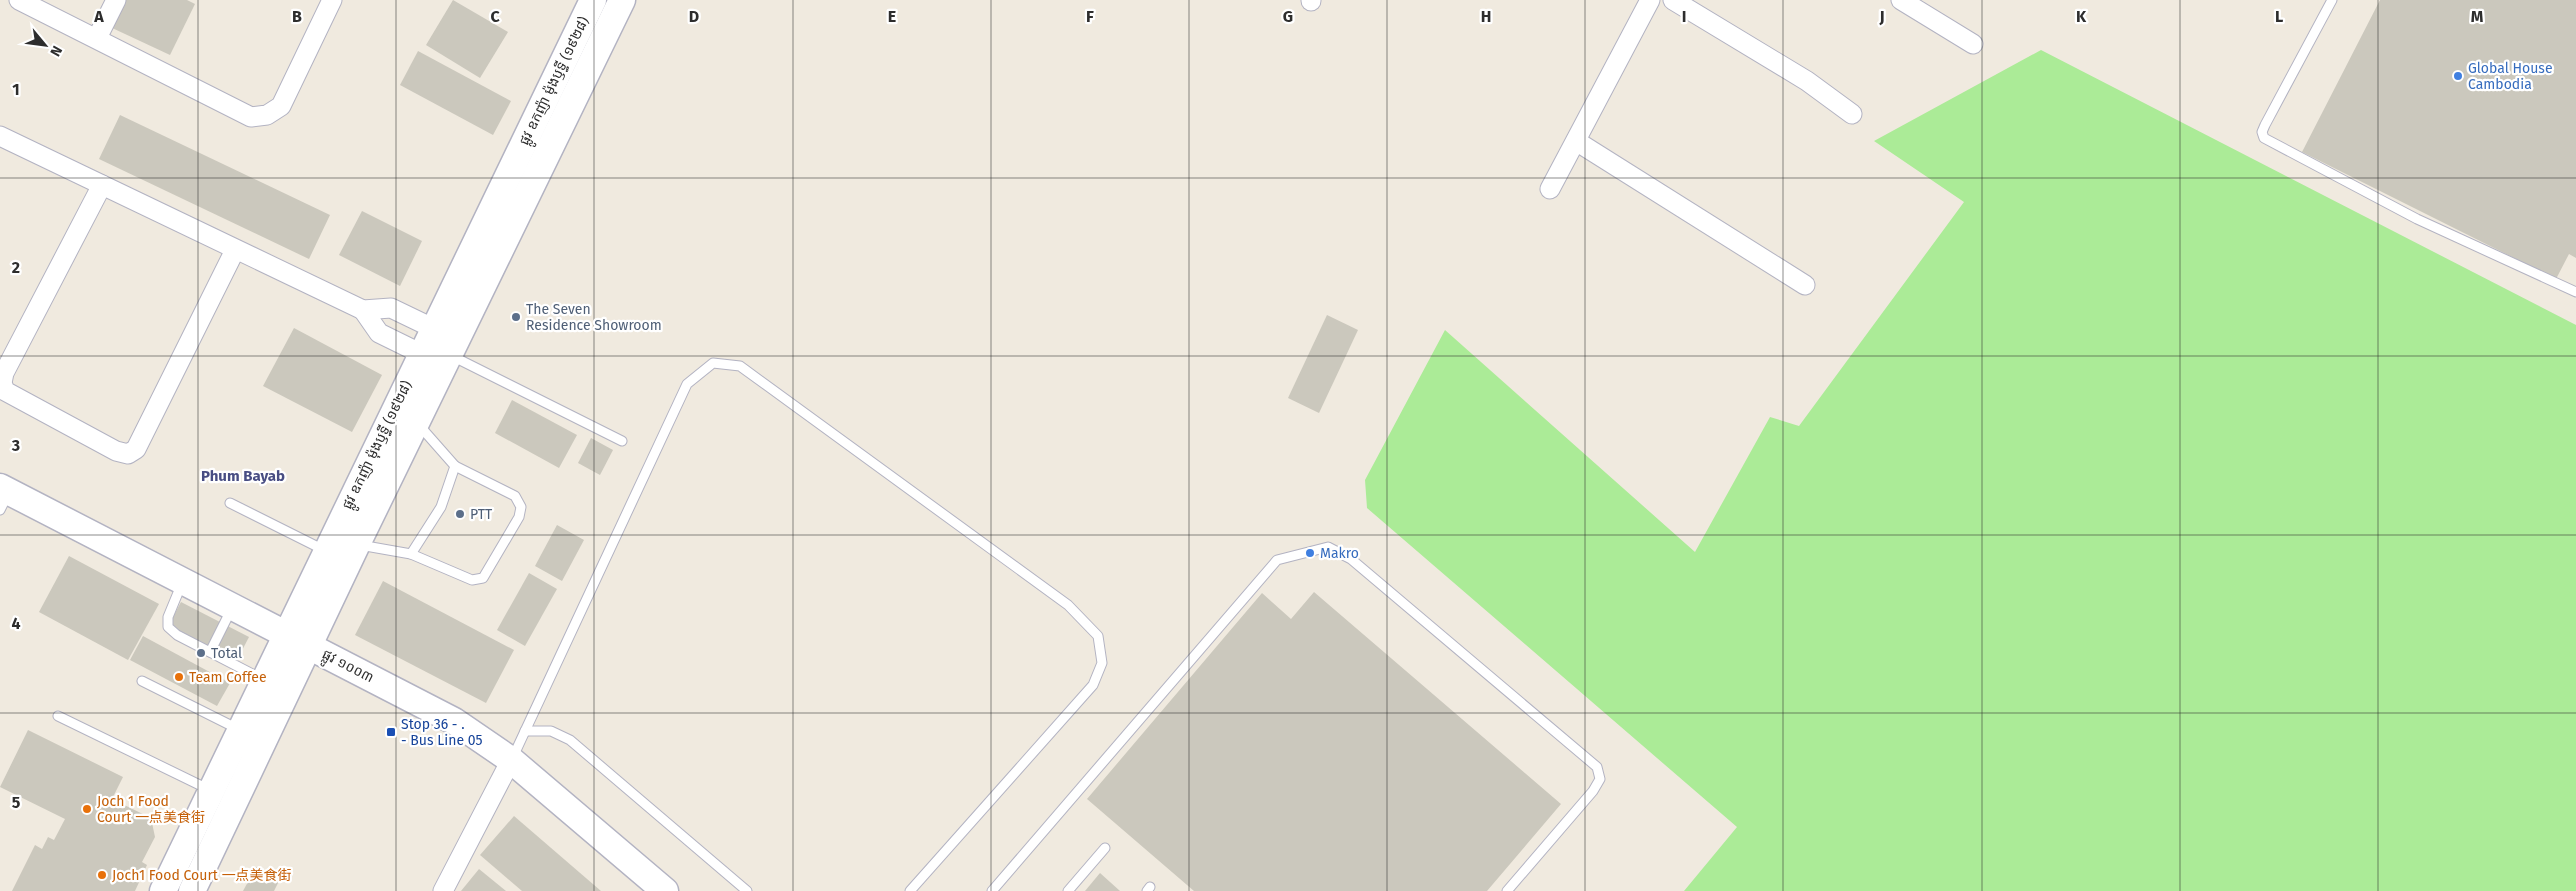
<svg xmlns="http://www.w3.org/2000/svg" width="2576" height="891" font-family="'Fira Sans','Noto Sans SC','Noto Sans Khmer',sans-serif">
<rect width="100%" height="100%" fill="#f0eadf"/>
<path fill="#abeb97" d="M2041 50 2576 325V891H1684L1737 827 1367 508 1365 480 1445 330 1695 552 1770 417 1799 426 1964 202 1874 141Z"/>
<g fill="#cbc8bd">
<path d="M123 0H187L195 4 170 55 110 27Z"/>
<path d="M453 0 508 32 480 78 426 45Z"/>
<path d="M2380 0H2576V258L2569 254 2556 279 2302 152Z"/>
<path d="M418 51 511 101 493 135 400 85Z"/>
<path d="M120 115 330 215 309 259 99 159Z"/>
<path d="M362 211 422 241 400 286 339 255Z"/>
<path d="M1327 315 1358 330 1319 413 1288 398Z"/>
<path d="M294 328 382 375 352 432 263 386Z"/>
<path d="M512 400 577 435 559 468 495 433Z"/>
<path d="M591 438 613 450 600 475 578 463Z"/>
<path d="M557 525 584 540 562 581 535 566Z"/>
<path d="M69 556 159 604 128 660 39 612Z"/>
<path d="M529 573 557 589 525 646 497 630Z"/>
<path d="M383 581 514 650 486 703 355 635Z"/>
<path d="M1314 592 1561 804 1487 891H1194L1087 799 1262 593 1291 619Z"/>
<path d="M181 602 249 637 236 662 168 626Z"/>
<path d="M143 636 230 683 217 706 130 660Z"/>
<path d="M28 730 123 777 112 799 151 818 155 837 142 862 147 865 135 891H12L35 845 42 849 48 837 54 840 65 819 0 787Z"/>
<path d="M514 816 601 891H522L480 855Z"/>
<path d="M256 867 280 879 274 891H243Z"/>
<path d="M479 869 506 891H461Z"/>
<path d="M1100 873 1120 891H1085Z"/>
</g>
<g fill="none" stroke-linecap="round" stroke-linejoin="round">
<g stroke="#b3b3c2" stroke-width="11">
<g id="lane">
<path d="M2332 0 2265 125 2262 132 2264 138 2417 219 2576 292"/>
<path d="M452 356 622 441"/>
<path d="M230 503 324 550"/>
<path d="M0 510 8 494"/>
<path d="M360 545 411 554 441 507 455 466 418 424"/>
<path d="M411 554 472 580 483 578 519 517 521 507 515 496 455 466"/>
<path d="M182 583 168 617V627L177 635 262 679"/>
<path d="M210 652 231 610"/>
<path d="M142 681 238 729"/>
<path d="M58 716 210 790"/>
<path d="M525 731H551L570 740 747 891"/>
<path d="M512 759 687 384 713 363 740 366 1068 605 1098 636 1102 663 1093 685 910 891"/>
<path d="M992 891 1277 560 1328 547 1351 559 1597 767 1600 779 1593 791 1507 891"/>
<path d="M1068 891 1105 848"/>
<path d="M1147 891 1150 887"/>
</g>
</g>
<g stroke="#b3b3c2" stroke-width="21">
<g id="street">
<path d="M19 0 251 117 267 115 281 106 332 0"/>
<path d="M1673 0 1807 81 1852 114"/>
<path d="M1901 0 1973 44"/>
<path d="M1311 1V0"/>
<path d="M97 38 116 0"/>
<path d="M0 136 363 310 391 308 445 334"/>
<path d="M1576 141 1805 285"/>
<path d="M102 185 4 373 2 383 5 391 116 451 128 454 136 449 235 250"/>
<path d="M1550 189 1650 0"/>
<path d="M363 310 379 333 434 360"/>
<path d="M443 891 511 760"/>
</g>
</g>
<g stroke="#b3b3c2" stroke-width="29">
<g id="secondary">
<path d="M0 487 454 721 511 760 665 891"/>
<path d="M163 891 593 0"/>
<path d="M192 891 357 544 622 0"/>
</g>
</g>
<use href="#lane" stroke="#fff" stroke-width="9"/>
<use href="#street" stroke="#fff" stroke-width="19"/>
<use href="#secondary" stroke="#fff" stroke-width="26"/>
</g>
<path fill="none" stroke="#2d2d2d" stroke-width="1" stroke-opacity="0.55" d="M198 0V891M396 0V891M594 0V891M793 0V891M991 0V891M1189 0V891M1387 0V891M1585 0V891M1783 0V891M1982 0V891M2180 0V891M2378 0V891M0 178H2576M0 356H2576M0 535H2576M0 713H2576"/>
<g fill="#3f7fe0" stroke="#fff" stroke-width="2">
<circle cx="2458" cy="76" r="5"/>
<circle cx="1310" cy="553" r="5"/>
</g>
<g fill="#5c6f8a" stroke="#fff" stroke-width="2">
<circle cx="516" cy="317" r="5"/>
<circle cx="460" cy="514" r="5"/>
<circle cx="201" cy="653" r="5"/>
</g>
<g fill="#e8710a" stroke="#fff" stroke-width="2">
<circle cx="179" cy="677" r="5"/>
<circle cx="87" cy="809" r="5"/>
<circle cx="102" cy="875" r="5"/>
</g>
<rect fill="#1a4fb4" stroke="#fff" stroke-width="2" x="386" y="727" width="10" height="10" rx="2.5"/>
<g text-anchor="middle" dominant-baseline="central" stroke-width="4.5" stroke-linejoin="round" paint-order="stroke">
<g font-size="14" fill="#366cbe" stroke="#fff" text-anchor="start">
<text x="2468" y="68">Global House<tspan x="2468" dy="16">Cambodia</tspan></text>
<text x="1320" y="553">Makro</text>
</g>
<g font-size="14" fill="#2d2d2d" stroke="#fff">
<text transform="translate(554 81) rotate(-64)">ផ្លូវ ឧកញ៉ា ម៉ុងឫទ្ធី (១៩២៨)</text>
<text transform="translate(377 445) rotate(-64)">ផ្លូវ ឧកញ៉ា ម៉ុងឫទ្ធី (១៩២៨)</text>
<text transform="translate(348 666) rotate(27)">ផ្លូវ ១០០៣</text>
</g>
<g font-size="14" fill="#4e5e75" stroke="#fff" text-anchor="start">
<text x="526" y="309">The Seven<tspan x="526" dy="16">Residence Showroom</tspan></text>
<text x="470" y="514">PTT</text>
<text x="211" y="653">Total</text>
</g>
<g font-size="14" fill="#c56008" stroke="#fff" text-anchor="start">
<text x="189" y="677">Team Coffee</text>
<text x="97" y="801">Joch 1 Food<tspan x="97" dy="16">Court 一点美食街</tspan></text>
<text x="112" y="875">Joch1 Food Court 一点美食街</text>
</g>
<g font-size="14" fill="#164399" stroke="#fff" text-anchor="start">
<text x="401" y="724">Stop 36 - .<tspan x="401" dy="16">- Bus Line 05</tspan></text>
</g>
<g font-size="15" font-weight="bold" fill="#484d83" stroke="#fff">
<text x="243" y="476">Phum Bayab</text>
</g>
</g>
<g font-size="16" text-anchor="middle" font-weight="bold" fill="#2d2d2d" stroke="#fff" stroke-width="4.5" stroke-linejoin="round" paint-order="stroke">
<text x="99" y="22">A</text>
<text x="297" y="22">B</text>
<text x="495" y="22">C</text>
<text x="694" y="22">D</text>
<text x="892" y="22">E</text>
<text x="1090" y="22">F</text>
<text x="1288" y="22">G</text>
<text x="1486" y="22">H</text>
<text x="1684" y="22">I</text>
<text x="1882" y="22">J</text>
<text x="2081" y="22">K</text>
<text x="2279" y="22">L</text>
<text x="2477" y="22">M</text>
<text x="16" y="95">1</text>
<text x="16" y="273">2</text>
<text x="16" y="451">3</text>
<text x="16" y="629">4</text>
<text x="16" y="808">5</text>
</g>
<g transform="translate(45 45) rotate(119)" stroke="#ffffff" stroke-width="4" paint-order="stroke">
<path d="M0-4L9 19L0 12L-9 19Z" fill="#2d2d2d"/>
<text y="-8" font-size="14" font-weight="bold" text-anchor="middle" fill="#2d2d2d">N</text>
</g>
</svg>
